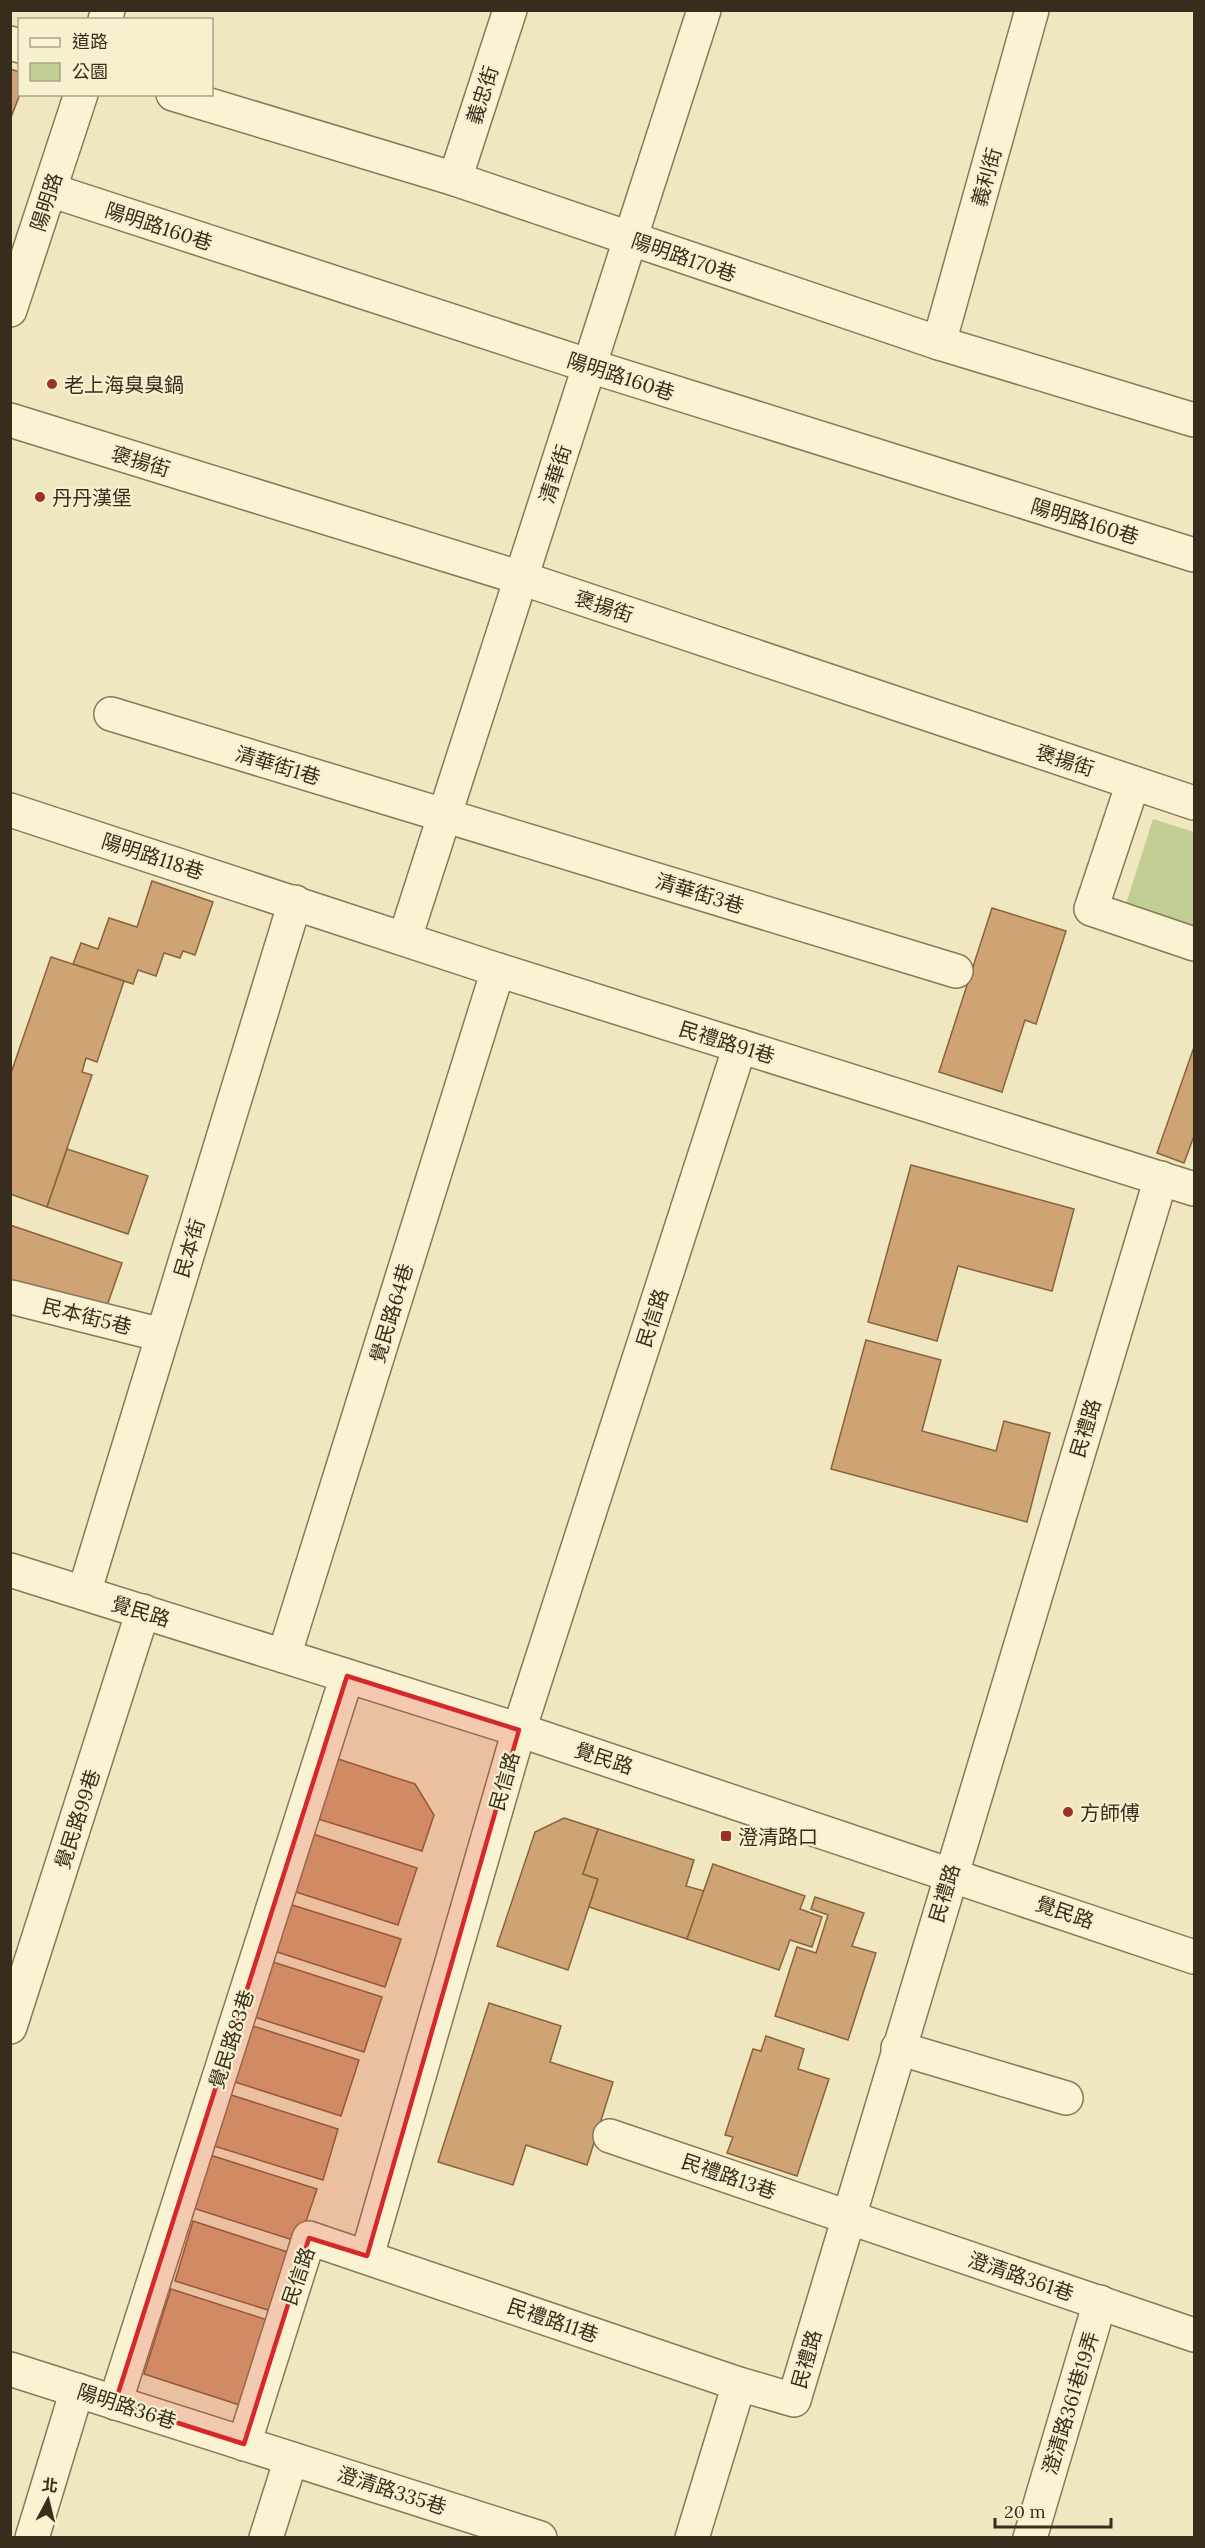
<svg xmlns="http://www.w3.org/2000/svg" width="1205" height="2548" font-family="Lora,'Noto Sans TC',serif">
<rect width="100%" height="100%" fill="#f0e6c0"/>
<path fill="#c1ce93" d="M1153 819 1194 832V926L1126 904Z"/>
<g fill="#cfa474" stroke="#89633c" stroke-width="1.5">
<path d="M10 69 20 72V94L10 120Z"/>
<path d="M152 881 213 902 195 955 183 951 180 958 164 953 156 976 138 970 133 984 73 964 81 943 98 949 109 918 137 927Z"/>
<path d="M992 908 1066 931 1036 1024 1025 1020 1002 1092 939 1072Z"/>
<path d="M51 957 124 981 97 1062 86 1058 82 1072 92 1075 47 1207 10 1194V1076Z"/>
<path d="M1194 1047V1136L1184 1163 1157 1153Z"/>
<path d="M67 1149 148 1176 128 1234 47 1207Z"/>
<path d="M911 1165 1074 1209 1052 1291 958 1266 937 1341 868 1322Z"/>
<path d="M10 1225 122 1263 103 1317 10 1288Z"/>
<path d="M866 1340 941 1360 922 1431 996 1451 1004 1421 1050 1433 1027 1522 831 1469Z"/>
<path d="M338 1759 415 1784 434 1815 422 1851 318 1819Z"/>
<path d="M564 1818 598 1829 583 1874 598 1879 568 1970 497 1946 535 1832Z"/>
<path d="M598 1829 694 1860 686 1886 704 1891 687 1939 589 1907 598 1879 583 1874Z"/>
<path d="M313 1834 417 1868 398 1925 296 1892Z"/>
<path d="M713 1864 805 1896 800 1909 822 1917 812 1947 790 1940 779 1970 687 1939Z"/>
<path d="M815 1897 864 1913 852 1946 876 1953 848 2040 775 2016 797 1947 816 1953 828 1915 811 1909Z"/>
<path d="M289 1904 401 1939 385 1987 274 1951Z"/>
<path d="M273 1962 382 1997 364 2052 254 2017Z"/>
<path d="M489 2003 561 2026 550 2062 613 2082 587 2165 526 2145 513 2185 438 2162Z"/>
<path d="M253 2026 359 2060 341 2116 235 2082Z"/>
<path d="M766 2036 804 2049 798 2069 829 2079 797 2176 727 2153 733 2137 725 2135 753 2049 761 2051Z"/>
<path d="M228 2094 338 2129 323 2180 211 2145Z"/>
<path d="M210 2155 317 2189 299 2242 193 2208Z"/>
<path d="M193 2221 300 2256 281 2314 175 2281Z"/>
<path d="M171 2289 283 2325 255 2410 144 2374Z"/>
</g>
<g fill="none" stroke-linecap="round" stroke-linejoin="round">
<g stroke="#897757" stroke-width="36">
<g id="minor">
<path d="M105 20 108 10"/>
<path d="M10 43 20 46"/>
<path d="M173 94 455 179 939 343 1194 420"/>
<path d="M455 179 510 10"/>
<path d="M50 190 590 366 1194 555"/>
<path d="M10 310 81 94"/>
<path d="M939 343 1032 10"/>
<path d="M10 420 521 578 1194 803"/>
<path d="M111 714 956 971"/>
<path d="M1133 783 1091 909 1194 944"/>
<path d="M10 810 498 970 1194 1189"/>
<path d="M405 938 704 10"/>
<path d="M11 1297 162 1335"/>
<path d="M10 1570 519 1730 1194 1957"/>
<path d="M84 1593 295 902"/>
<path d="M284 1656 498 970"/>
<path d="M10 2027 143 1611"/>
<path d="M898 2048 1066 2098"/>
<path d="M610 2136 1194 2335"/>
<path d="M367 2256 519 1730 740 1046"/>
<path d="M10 2369 540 2538"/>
<path d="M115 2403 347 1676"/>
<path d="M244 2444 309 2238 739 2384"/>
<path d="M32 2538 77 2390"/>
<path d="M266 2538 291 2459"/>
<path d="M692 2538 739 2384 794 2400 1161 1178"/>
<path d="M1030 2538 1100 2302"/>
</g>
</g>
<use href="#minor" stroke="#faf3d3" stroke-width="33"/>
</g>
<path fill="#d62828" fill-opacity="0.2" stroke="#d62828" stroke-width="4.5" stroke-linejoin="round" d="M347 1676 519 1730 367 2256 309 2238 244 2444 115 2403Z"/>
<g fill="#9b3025" stroke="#f7f0cf" stroke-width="2">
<circle cx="52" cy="384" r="6"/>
<circle cx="40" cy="497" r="6"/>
<circle cx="1068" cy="1812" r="6"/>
<rect x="720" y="1830" width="12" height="12" rx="3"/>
</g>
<g text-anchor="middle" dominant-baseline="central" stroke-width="4.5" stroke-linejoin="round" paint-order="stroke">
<g font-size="20" fill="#382d1c" stroke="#f7f0cf">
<text transform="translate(482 95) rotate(-72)">義忠街</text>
<text transform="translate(986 177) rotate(-74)">義利街</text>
<text transform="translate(46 202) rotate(-72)">陽明路</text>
<text transform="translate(159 226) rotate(18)">陽明路160巷</text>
<text transform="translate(684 257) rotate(19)">陽明路170巷</text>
<text transform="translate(621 376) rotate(18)">陽明路160巷</text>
<text transform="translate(141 461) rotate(17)">褒揚街</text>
<text transform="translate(555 474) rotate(-72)">清華街</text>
<text transform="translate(1085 521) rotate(17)">陽明路160巷</text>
<text transform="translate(604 606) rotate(18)">褒揚街</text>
<text transform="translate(1065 760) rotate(18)">褒揚街</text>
<text transform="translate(278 765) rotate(17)">清華街1巷</text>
<text transform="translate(153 856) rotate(18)">陽明路118巷</text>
<text transform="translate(700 893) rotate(17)">清華街3巷</text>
<text transform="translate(727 1042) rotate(17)">民禮路91巷</text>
<text transform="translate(189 1248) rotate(-73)">民本街</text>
<text transform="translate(391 1313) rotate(-73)">覺民路64巷</text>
<text transform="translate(87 1316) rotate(14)">民本街5巷</text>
<text transform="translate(652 1318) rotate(-72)">民信路</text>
<text transform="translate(1085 1428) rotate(-73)">民禮路</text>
<text transform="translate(141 1611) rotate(17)">覺民路</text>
<text transform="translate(604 1758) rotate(18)">覺民路</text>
<text transform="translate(504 1781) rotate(-74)">民信路</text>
<text transform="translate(77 1819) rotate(-72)">覺民路99巷</text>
<text transform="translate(944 1893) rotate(-73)">民禮路</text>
<text transform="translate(1065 1912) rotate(19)">覺民路</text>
<text transform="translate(231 2039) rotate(-72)">覺民路83巷</text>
<text transform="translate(729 2176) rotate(19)">民禮路13巷</text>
<text transform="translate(298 2276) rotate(-71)">民信路</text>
<text transform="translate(1021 2276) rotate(19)">澄清路361巷</text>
<text transform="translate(553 2320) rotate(19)">民禮路11巷</text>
<text transform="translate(806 2359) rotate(-74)">民禮路</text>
<text transform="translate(1070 2403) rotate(-73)">澄清路361巷19弄</text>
<text transform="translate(127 2406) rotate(18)">陽明路36巷</text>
<text transform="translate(392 2490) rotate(18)">澄清路335巷</text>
</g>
<g font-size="20" fill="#382d1c" stroke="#f7f0cf" text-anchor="start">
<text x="64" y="384">老上海臭臭鍋</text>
<text x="52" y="497">丹丹漢堡</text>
<text x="1080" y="1812">方師傅</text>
<text x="738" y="1836">澄清路口</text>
</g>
</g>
<rect width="1205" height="2548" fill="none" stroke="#382d1c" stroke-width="24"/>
<rect x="18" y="18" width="195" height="78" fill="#f7f0cf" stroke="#aba287" stroke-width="1.5"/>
<rect x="30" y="38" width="30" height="9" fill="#faf3d3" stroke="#aba287" stroke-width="1.5"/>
<text x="72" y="48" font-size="18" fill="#382d1c">道路</text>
<rect x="30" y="63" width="30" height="18" fill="#c1ce93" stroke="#aba287" stroke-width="1.5"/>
<text x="72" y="78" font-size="18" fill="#382d1c">公園</text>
<g transform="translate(48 2500) rotate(7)" stroke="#f7f0cf" stroke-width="4.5" paint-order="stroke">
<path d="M0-4.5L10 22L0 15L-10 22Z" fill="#382d1c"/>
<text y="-9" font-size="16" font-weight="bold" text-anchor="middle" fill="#382d1c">北</text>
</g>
<path d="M995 2518v9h116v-9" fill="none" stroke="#382d1c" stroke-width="3"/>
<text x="1004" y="2518" font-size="18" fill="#382d1c" stroke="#f7f0cf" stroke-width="4.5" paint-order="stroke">20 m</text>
</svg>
